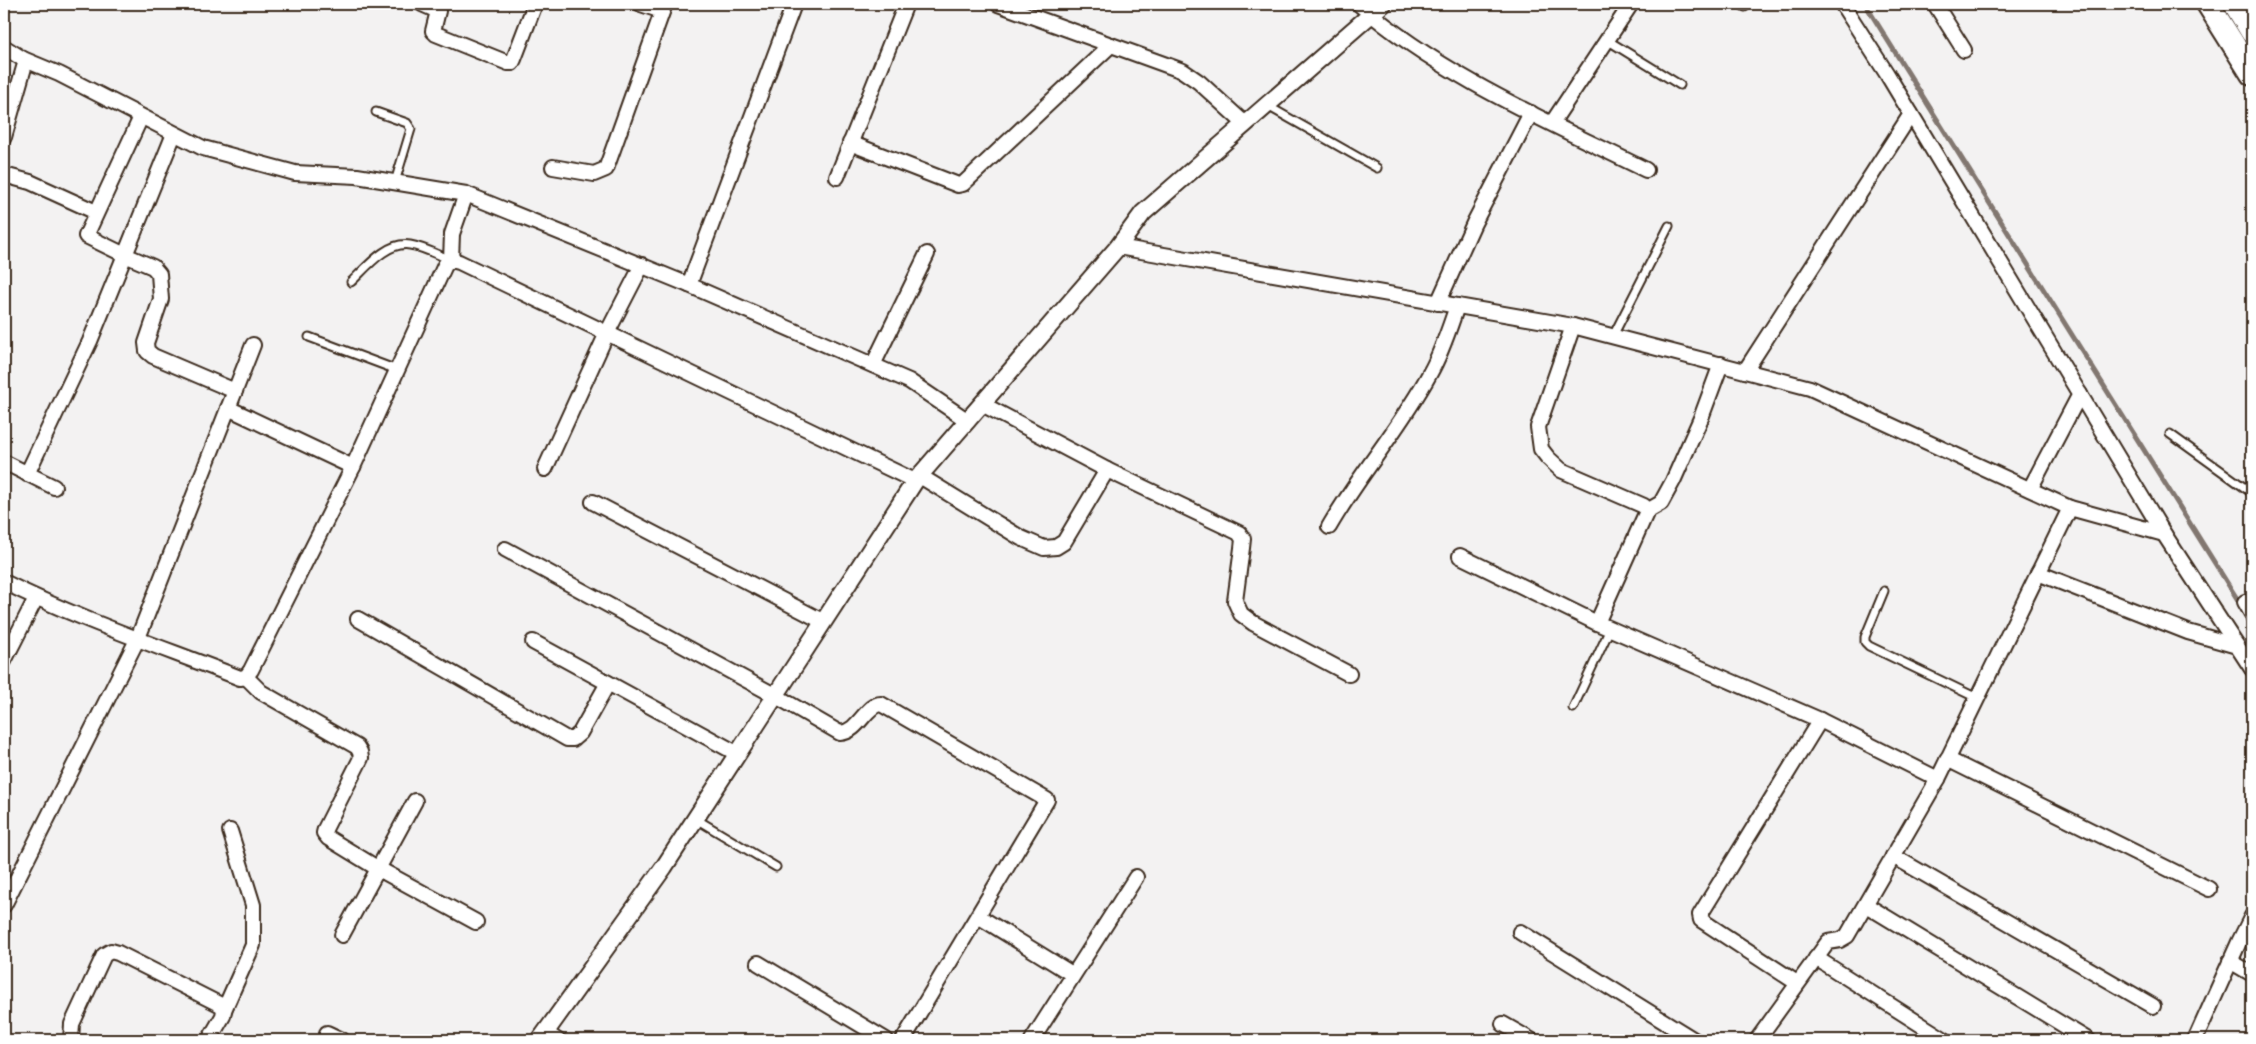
<svg xmlns="http://www.w3.org/2000/svg" width="2256" height="1044" font-family="Caveat,sans-serif">
<rect width="100%" height="100%" fill="#f3f2f2"/>
<filter id="ink" filterUnits="userSpaceOnUse"><feTurbulence type="fractalNoise" baseFrequency=".02" numOctaves="2"/><feDisplacementMap in="SourceGraphic" scale="10" xChannelSelector="R" yChannelSelector="G"/><feConvolveMatrix kernelMatrix="1 2 1 2 8 2 1 2 1" color-interpolation-filters="sRGB"/></filter>
<g filter="url(#ink)">
<g fill="none" stroke-linecap="round" stroke-linejoin="round">
<g stroke="#827770" stroke-width="5">
<path d="M1865 4 2241 605"/>
<path d="M2247 615 2252 623"/>
</g>
<g stroke="#3b2a1e" stroke-width="11">
<g id="service">
<path d="M1740 4 1745 7"/>
<path d="M1607 40 1680 85"/>
<path d="M1266 105 1377 168"/>
<path d="M376 112 407 123 411 129 395 182"/>
<path d="M351 282C366 268 387 241 410 245 423 247 438 255 451 260"/>
<path d="M1613 336 1669 226"/>
<path d="M309 337 397 370"/>
<path d="M2170 434 2252 493"/>
<path d="M1884 591 1865 637V642L1869 646 1977 698"/>
<path d="M1573 708 1610 629"/>
<path d="M696 819 776 867"/>
<path d="M548 1030 563 1040"/>
</g>
</g>
<g stroke="#3b2a1e" stroke-width="18">
<g id="minor">
<path d="M422 4 438 11 433 31 436 34 508 63H512L514 59 535 4"/>
<path d="M641 4 662 11"/>
<path d="M998 4 1183 71 1199 82 1245 124"/>
<path d="M1359 4C1442 76 1547 121 1646 170"/>
<path d="M1842 4 1887 74 2164 534 2252 669"/>
<path d="M1935 4 1964 50"/>
<path d="M4 47 23 59 25 64 4 137"/>
<path d="M23 59 59 74 203 148 295 173 357 176 466 194 689 285 909 381 968 421"/>
<path d="M1552 123 1631 4"/>
<path d="M174 134 125 255 153 267 159 274 161 299 146 343 147 351 153 356 235 391"/>
<path d="M850 143 958 185 963 184 1111 45"/>
<path d="M553 167 594 174 606 169 665 4"/>
<path d="M4 175 30 182 96 212"/>
<path d="M837 177 906 4"/>
<path d="M1118 247 1573 326 1810 388 2070 508 2164 534"/>
<path d="M451 260 452 234 466 194"/>
<path d="M689 285 794 4"/>
<path d="M1438 303 1474 223 1531 113"/>
<path d="M1573 326 1538 427 1541 449 1548 458 1561 470 1644 506 1647 511 1597 623"/>
<path d="M873 365 927 254"/>
<path d="M1745 371 1911 114"/>
<path d="M982 404 1107 470 1239 533 1243 539 1242 548 1235 601 1241 614 1253 623 1349 674"/>
<path d="M228 408 353 467"/>
<path d="M4 462 54 487"/>
<path d="M545 469 607 333 642 265"/>
<path d="M27 474 90 341 125 255 86 236 141 117"/>
<path d="M920 476 1021 538 1044 548 1056 547 1064 542 1107 470"/>
<path d="M2030 489 2080 394"/>
<path d="M593 502 824 622"/>
<path d="M1647 511 1661 503 1673 481 1701 418 1721 364"/>
<path d="M1329 527C1360 473 1401 427 1430 373 1442 352 1449 329 1457 306"/>
<path d="M505 549 776 696 840 733C859 732 866 704 881 704L1047 800 903 1040"/>
<path d="M1460 556 1597 623 1820 720 1938 779"/>
<path d="M2038 573 2188 632 2237 646"/>
<path d="M4 582C80 620 161 647 240 678L246 677 251 670 353 467 445 265 451 260 459 262 915 481"/>
<path d="M2245 602 2252 614"/>
<path d="M358 619 567 739H573L580 733 608 683"/>
<path d="M533 642 738 754"/>
<path d="M4 661 36 598"/>
<path d="M246 677 261 692 357 747 360 752 361 758 325 829 324 833 328 838 377 868 476 922"/>
<path d="M1947 759 2209 889"/>
<path d="M1893 856 2153 1006"/>
<path d="M4 905 138 638 253 345"/>
<path d="M1866 905 2088 1040"/>
<path d="M978 916 1072 974"/>
<path d="M1520 932 1694 1040"/>
<path d="M342 935 415 801"/>
<path d="M1816 958 1945 1040"/>
<path d="M2230 961 2252 974"/>
<path d="M758 963 886 1040"/>
<path d="M1797 983 1701 920 1700 915 1820 720"/>
<path d="M224 1010 253 945V905L230 831"/>
<path d="M1503 1024 1531 1040"/>
<path d="M327 1033 342 1040"/>
<path d="M71 1040 72 1024 104 955 111 951 118 953 221 1005 224 1010 223 1016 209 1040"/>
<path d="M1032 1040 1136 877"/>
<path d="M1757 1040 1828 942 1840 940 1847 936 1938 779 2070 508"/>
<path d="M2195 1040 2239 942 2252 916"/>
</g>
</g>
<g stroke="#3b2a1e" stroke-width="20">
<path id="tertiary" d="M540 1040 664 867 915 481 1118 247 1143 213 1383 4"/>
</g>
<g stroke="#3b2a1e" stroke-width="26">
<g id="trunk">
<path d="M2208 4 2252 74"/>
<path d="M2235 4 2252 32"/>
</g>
</g>
<use href="#service" stroke="#fff" stroke-width="7"/>
<use href="#minor" stroke="#fff" stroke-width="14"/>
<use href="#tertiary" stroke="#fff" stroke-width="16"/>
<use href="#trunk" stroke="#fff" stroke-width="22"/>
</g>
</g>
<rect width="2256" height="1044" fill="none" stroke="#fff" stroke-width="20"/>
<rect x="10" y="10" width="2236" height="1024" fill="none" stroke="#3b2a1e" stroke-width="2" filter="url(#ink)"/>
</svg>
